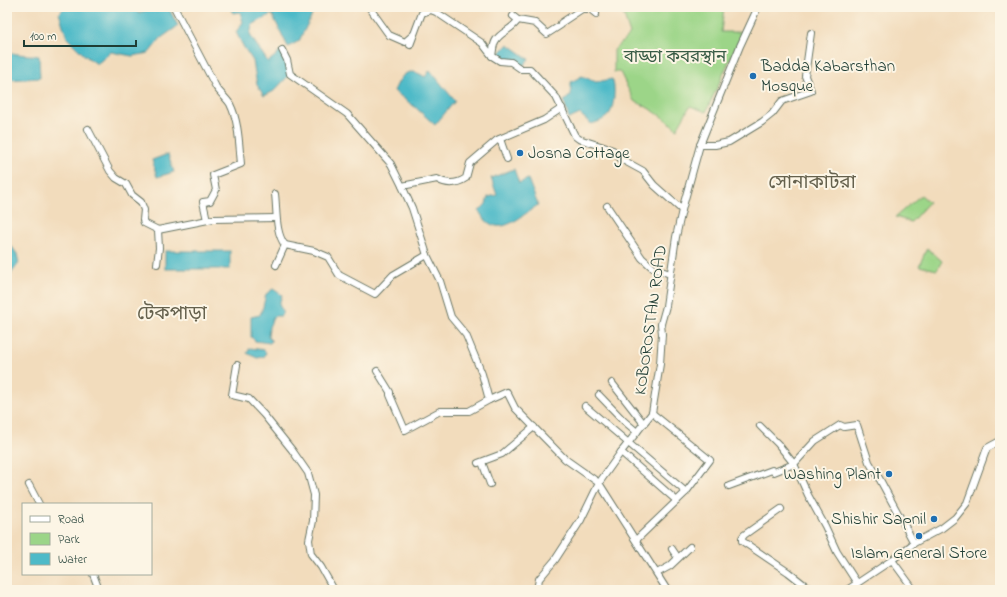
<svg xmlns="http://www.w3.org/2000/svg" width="1007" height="597" font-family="'Indie Flower','Noto Sans Bengali',sans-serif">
<rect width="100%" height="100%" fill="#fcf5e5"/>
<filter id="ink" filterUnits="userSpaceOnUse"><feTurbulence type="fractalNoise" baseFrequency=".025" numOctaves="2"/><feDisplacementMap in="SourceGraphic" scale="8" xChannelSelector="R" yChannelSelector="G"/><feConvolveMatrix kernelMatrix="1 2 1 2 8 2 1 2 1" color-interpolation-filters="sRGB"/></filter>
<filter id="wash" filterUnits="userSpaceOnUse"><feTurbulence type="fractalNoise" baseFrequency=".012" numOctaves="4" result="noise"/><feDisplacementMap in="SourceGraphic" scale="16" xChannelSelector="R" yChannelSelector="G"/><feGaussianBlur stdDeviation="0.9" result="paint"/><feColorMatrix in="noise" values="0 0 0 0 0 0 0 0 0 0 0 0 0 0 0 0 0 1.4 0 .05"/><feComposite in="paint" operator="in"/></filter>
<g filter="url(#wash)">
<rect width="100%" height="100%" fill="#f2dcbc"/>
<g fill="#9cd588" stroke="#5e895e">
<path d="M621 7H724L721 32H746L732 55 706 112 690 106 677 129C664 118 651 108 634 101L620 72H614V50L630 34Z"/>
<path d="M921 195 929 202 911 222 895 217Z"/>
<path d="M927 248 942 261 937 270 919 266Z"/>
</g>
<g fill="#4ebac8" stroke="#367c7e">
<path d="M65 7H130L139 13 155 7H168L178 26 161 38 149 53 132 56 111 52 97 64 84 55 67 38 59 13Z"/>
<path d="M229 7H318L315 9 299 41 288 47 272 14 252 25 250 35 268 62 282 50 290 74 274 91 264 96 257 85 253 61 243 46 236 32 243 22 240 12 233 13Z"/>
<path d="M508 44 529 59 522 67 499 54Z"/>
<path d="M7 53 39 56 40 78 7 80Z"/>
<path d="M430 70 455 101 435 125 415 107 394 91C398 83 402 71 413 72 417 72 422 75 425 77Z"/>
<path d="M582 76 596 82 612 79C616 86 614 106 610 113 605 120 598 122 591 124L580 114 569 119 564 101 571 95V82Z"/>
<path d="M168 154 174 172 157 177 152 160Z"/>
<path d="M514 169 519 183 528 179 538 205C518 218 496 242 479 211L486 204 488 197 497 195 491 178Z"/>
<path d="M10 244 17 254 19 263 7 279V245Z"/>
<rect x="165" y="251" width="65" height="18"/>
<path d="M273 289 282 295 279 305 283 311 281 316H274L269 327 268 337 272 341 270 343 255 341 251 337V317L260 315 263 307 266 294Z"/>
<path d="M250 348 264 350 266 352 264 357 257 358 247 353Z"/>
</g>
</g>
<g filter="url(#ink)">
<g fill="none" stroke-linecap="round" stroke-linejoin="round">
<g stroke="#697564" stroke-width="8">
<g id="minor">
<path d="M174 7 216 87C219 92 228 100 230 104 239 122 239 144 241 164L213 175 216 190 210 201 203 202 207 220"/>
<path d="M369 7 389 35 405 42 413 35"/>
<path d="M582 9H590L596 14"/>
<path d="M518 20 535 23 547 34 561 25V23L582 9 580 7"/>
<path d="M410 45 422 13 431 10 436 12 482 43 492 56 500 61 511 62 521 69H530L556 97 575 136 579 139 613 150 621 159 643 171 654 185 682 210"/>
<path d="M282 50 287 60 290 74 347 114 391 164 402 186"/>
<path d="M492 56C493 51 493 44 496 40 502 31 512 30 518 20L513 16"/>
<path d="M88 129 110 171 116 178 126 184 132 195 141 202 144 210 143 220 144 223 158 230 213 219 276 218"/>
<path d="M500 139 507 159"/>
<path d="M700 145H715L729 142 762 122 772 114 782 101 811 91 805 76 811 33"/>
<path d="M275 194C277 209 275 233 285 245"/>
<path d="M607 206 642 258 653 268 670 274"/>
<path d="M427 255 412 208 402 186 437 179C447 185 457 184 466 178L470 163 497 140 544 120 562 108"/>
<path d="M157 264 159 248 158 230"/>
<path d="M276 265 285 245 314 251 328 257 339 275 375 294 393 275 427 255 440 281 451 317 466 335 482 374 489 400 507 392 515 408 565 459 599 483 581 520 555 560 539 579 537 590"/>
<path d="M237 365 232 395 249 399 264 415 292 450 308 473 314 495 313 521 309 540 311 554 321 567 334 590"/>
<path d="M377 371 390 392V395L405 430 440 411H469L489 400"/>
<path d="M612 383 644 424"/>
<path d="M599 395 624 421 637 432"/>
<path d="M585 406 686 492"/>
<path d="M621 452 677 501"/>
<path d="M482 462 490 484"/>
<path d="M478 463 502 454 534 427"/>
<path d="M29 485 39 504"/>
<path d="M729 486 772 470 774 472 794 464 778 444 760 426"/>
<path d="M781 509 744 535 742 538V541L788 572 811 590"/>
<path d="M636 540 686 492 710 460 652 413"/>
<path d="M672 549 678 558"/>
<path d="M892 560 914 590"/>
<path d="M657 573 670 566 690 547"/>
<path d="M93 574 99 590"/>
<path d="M857 583 837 552 825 526 808 495 794 464 815 441 840 425 844 427 857 425 869 462 879 478 914 543"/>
<path d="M667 590 599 483 621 452 652 413 660 364 662 334 661 324 666 306 676 237 682 210 700 145 740 46 758 7"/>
<path d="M847 590 892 560 914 543 942 528 955 518 967 503 987 448 1000 441"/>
</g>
</g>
<use href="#minor" stroke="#fff" stroke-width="6"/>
</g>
</g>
<g fill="#1f6fb2" stroke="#fcf5e5" stroke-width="1.5">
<circle cx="753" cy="76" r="4"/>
<circle cx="520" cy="153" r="4"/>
<circle cx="889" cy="474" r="4"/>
<circle cx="934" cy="519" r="4"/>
<circle cx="919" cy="536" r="4"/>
</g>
<g text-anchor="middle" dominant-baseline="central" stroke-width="4" stroke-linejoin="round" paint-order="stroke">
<g font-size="17" fill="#385b45" stroke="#fcf5e5">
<text x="675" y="57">বাড্ডা কবরস্থান</text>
</g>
<g font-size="17" fill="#1f3d34" stroke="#fcf5e5" text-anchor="start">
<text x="761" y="66">Badda Kabarsthan<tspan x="761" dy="20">Mosque</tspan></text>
<text x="528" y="153">Josna Cottage</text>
<text x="881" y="474" text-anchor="end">Washing Plant</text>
<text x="926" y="519" text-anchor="end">Shishir Sapnil</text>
<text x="919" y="553" text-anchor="middle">Islam General Store</text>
</g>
<g font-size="17" fill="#1f3d34" stroke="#fcf5e5">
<text transform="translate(651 320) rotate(-82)">KOBOROSTAN ROAD</text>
</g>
<g font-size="19" fill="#65614d" stroke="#fcf5e5">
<text x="812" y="183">সোনাকাটরা</text>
<text x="172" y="314">টেকপাড়া</text>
</g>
</g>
<rect width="1007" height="597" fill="none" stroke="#fcf5e5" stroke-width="24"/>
<rect x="22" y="503" width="130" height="72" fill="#fcf5e5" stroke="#a4ab9e"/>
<rect x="30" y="516" width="20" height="6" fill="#ffffff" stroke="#a4ab9e"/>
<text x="58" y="523" font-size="12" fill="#1f3d34">Road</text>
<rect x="30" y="533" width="20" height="12" fill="#9cd588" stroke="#a4ab9e"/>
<text x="58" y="543" font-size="12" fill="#1f3d34">Park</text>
<rect x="30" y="553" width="20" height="12" fill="#4ebac8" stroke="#a4ab9e"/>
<text x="58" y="563" font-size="12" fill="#1f3d34">Water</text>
<path d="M24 40v6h112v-6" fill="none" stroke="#1f3d34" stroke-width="2"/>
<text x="30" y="40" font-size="12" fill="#1f3d34" stroke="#fcf5e5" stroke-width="3" paint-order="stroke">100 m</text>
</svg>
